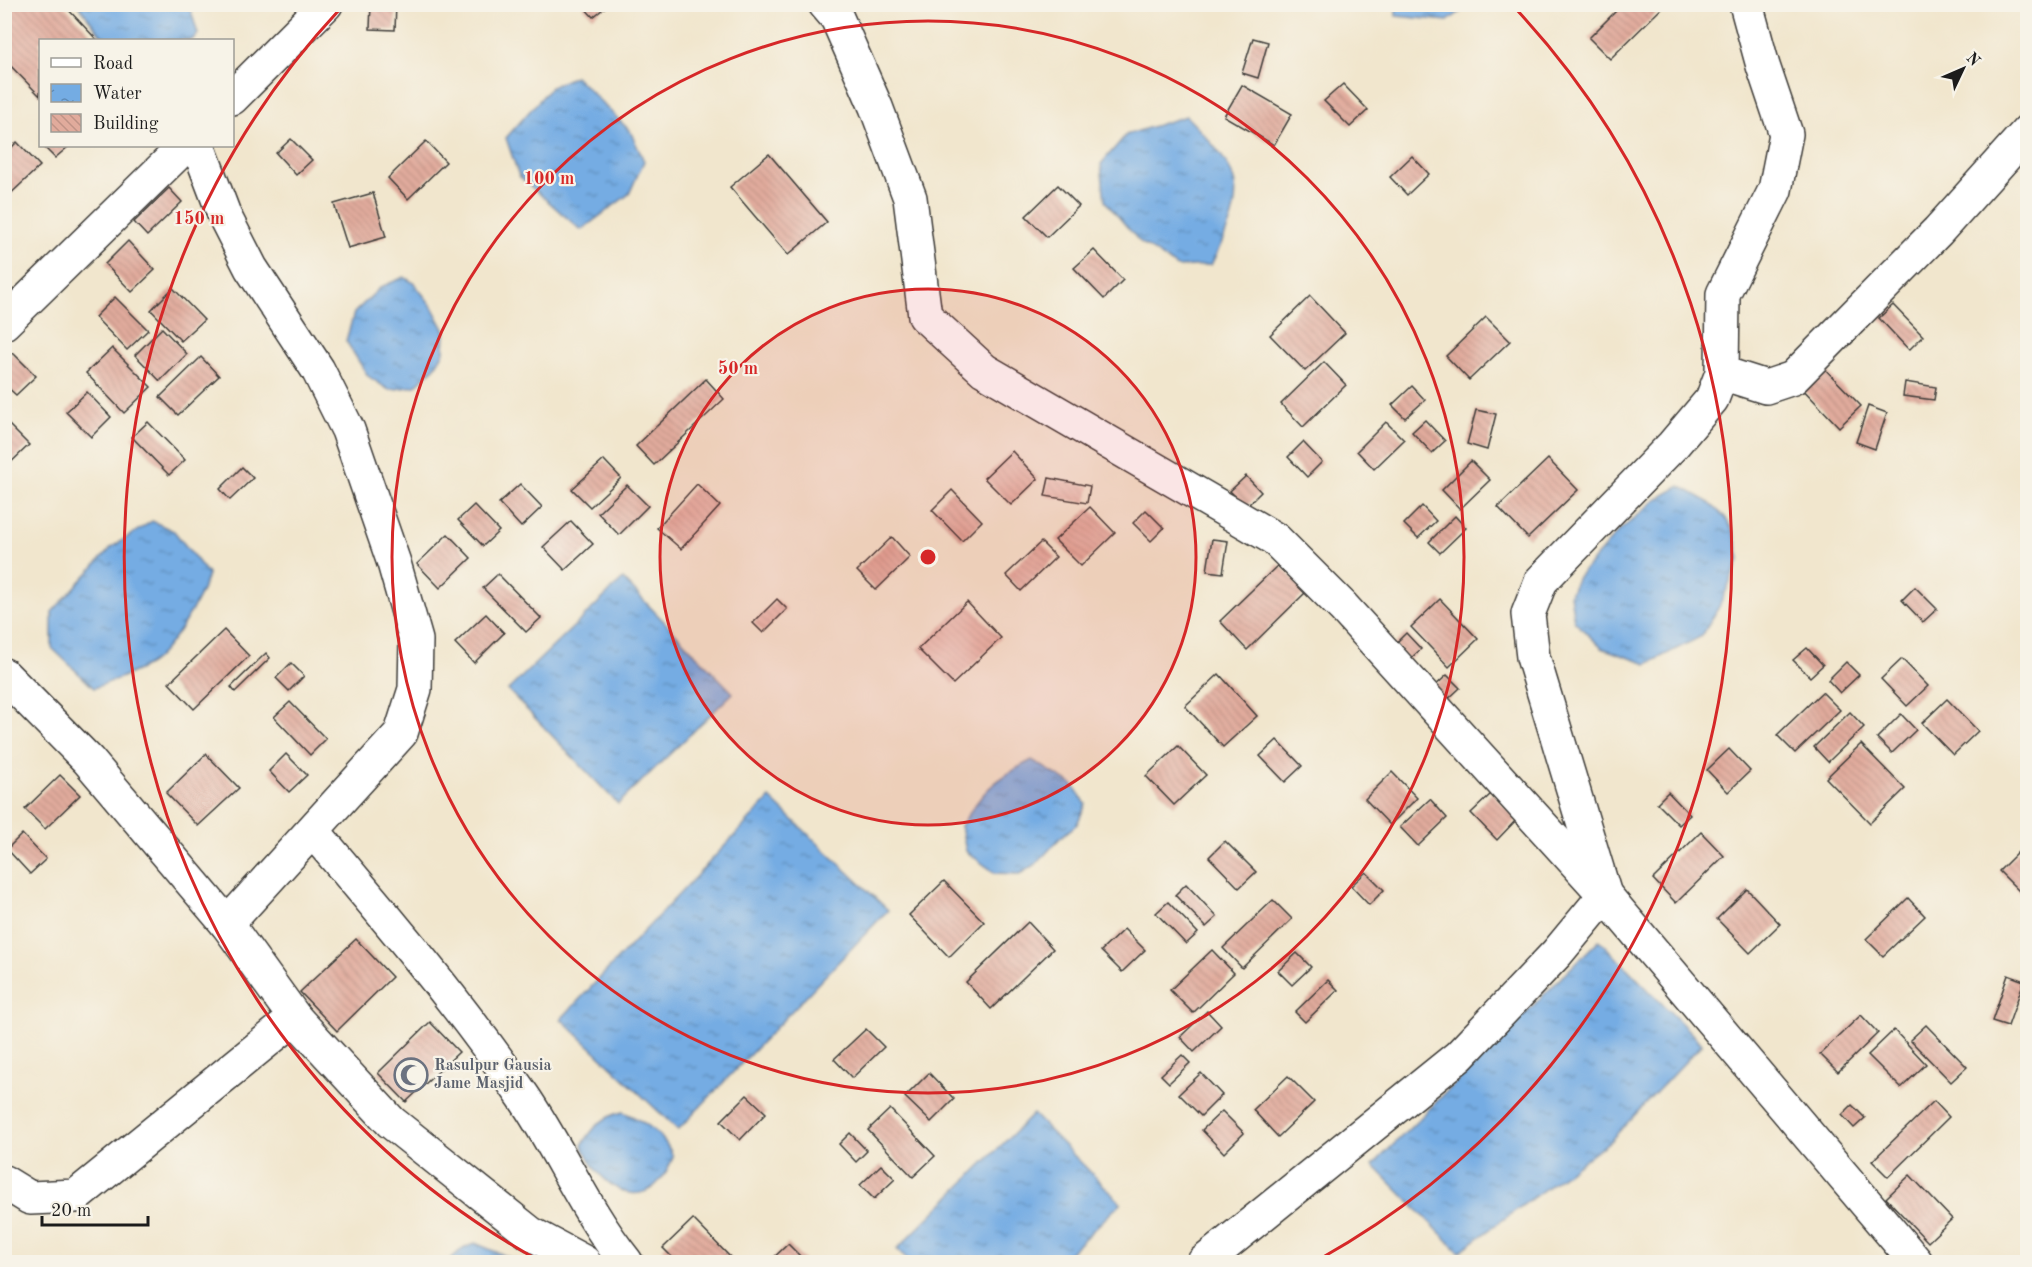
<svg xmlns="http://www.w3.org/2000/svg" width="2032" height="1267" font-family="'Old Standard TT',serif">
<defs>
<pattern id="water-ripples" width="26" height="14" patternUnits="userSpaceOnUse" patternTransform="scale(1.5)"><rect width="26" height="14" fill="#74ace3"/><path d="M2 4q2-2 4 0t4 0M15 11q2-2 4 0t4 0" fill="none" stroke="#5e8bb7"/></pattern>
<pattern id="building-back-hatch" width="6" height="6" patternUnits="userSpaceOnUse" patternTransform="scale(1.5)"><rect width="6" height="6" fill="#e1ab9c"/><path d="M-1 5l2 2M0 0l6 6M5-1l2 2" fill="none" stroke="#c09386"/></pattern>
</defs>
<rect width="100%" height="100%" fill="#f7f3e8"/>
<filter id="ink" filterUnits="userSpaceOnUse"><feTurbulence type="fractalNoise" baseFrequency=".0167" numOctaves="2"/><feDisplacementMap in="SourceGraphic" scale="12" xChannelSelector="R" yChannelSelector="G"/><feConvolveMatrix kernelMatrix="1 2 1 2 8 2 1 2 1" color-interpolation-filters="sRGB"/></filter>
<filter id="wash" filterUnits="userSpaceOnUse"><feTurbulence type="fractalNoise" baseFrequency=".008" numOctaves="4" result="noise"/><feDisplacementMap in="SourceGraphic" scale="24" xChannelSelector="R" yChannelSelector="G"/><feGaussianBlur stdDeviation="1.35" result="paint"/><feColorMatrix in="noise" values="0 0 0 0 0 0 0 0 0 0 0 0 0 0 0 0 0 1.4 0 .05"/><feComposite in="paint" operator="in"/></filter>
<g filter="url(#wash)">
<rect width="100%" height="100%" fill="#f1e6cd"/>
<g fill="url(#water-ripples)" stroke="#486480" stroke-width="1.5">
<path d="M78 5H186L191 11 198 34 192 40H105Z"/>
<path d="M1396 5V4L1469 5 1448 21 1396 16Z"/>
<path d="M575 76 630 131 644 161 629 194 581 230 519 176 506 138 551 87Z"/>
<path d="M1186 116C1245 176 1249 189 1211 265L1177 267 1139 241 1105 201 1101 164 1126 135Z"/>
<path d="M404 277 414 283 431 305 445 331 444 352 435 367 415 386 389 390 368 376 346 341 354 313 381 287Z"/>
<path d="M1680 486 1707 501 1725 517 1733 531 1740 558 1720 605 1702 636 1647 664 1602 648 1574 621 1570 594 1578 577 1618 532 1657 499Z"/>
<path d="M152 521 174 531 208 574C202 597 168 655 146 666 130 675 111 681 94 688L52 648V612L112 547Z"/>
<path d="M623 579 733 693 618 804 508 690Z"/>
<path d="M1032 760 1073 785 1086 804 1077 824 1061 837 1036 864 1020 874 995 873 966 851 961 826C983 790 995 779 1032 760Z"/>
<path d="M770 798 888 910 678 1130 561 1019Z"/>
<path d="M1599 940 1702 1044 1610 1141 1459 1252 1373 1165Z"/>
<path d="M623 1112C644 1121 665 1134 673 1157 656 1200 627 1206 596 1170 590 1163 586 1153 582 1145 594 1127 601 1117 623 1112Z"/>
<path d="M1033 1114 1121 1203 1060 1262H910L897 1249Z"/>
<path d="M475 1243 519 1262H447L461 1250Z"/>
</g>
<g id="blocks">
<g fill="url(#building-back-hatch)">
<path d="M12 4H63L97 40H40V96L4 59V12Z"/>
<path d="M371 4H396L395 30 370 29Z"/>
<path d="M1623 4H1661L1663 7 1610 59 1589 38Z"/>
<path d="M582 5H608L593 17Z"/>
<path d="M1253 38 1268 42 1258 78 1242 73Z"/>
<path d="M1343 84 1368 110 1350 127 1324 101Z"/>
<path d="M1242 85 1292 114 1274 145 1224 116Z"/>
<path d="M291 139 312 160 296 175 276 153Z"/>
<path d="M426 141 446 162 408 199 388 178Z"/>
<path d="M17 142 40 166 4 200V155Z"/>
<path d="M43 146H69L55 158Z"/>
<path d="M769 154 827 222 788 255 730 187Z"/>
<path d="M1412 156 1429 174 1407 195 1390 177Z"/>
<path d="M1058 185 1079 206 1047 237 1026 216Z"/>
<path d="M169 188 182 202 147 236 134 222Z"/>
<path d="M373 193 386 237 348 248 334 204Z"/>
<path d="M128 241 155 270 132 292 105 264Z"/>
<path d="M1094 250 1123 280 1104 299 1074 268Z"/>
<path d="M173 288 204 320 181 341 151 310Z"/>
<path d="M1310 296 1345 333 1305 371 1270 335Z"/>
<path d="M115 297 148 330 127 350 95 317Z"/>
<path d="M1893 305 1923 336 1909 350 1879 318Z"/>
<path d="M1486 317 1510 341 1469 380 1446 356Z"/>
<path d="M162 328 187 354 160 381 135 355Z"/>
<path d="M112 348 151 387 124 413 86 373Z"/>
<path d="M13 353 36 376 16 395 4 384V361Z"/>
<path d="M201 357 219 376 178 415 160 397Z"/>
<path d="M1324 362 1346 385 1303 427 1281 404Z"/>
<path d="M1819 363 1861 406 1839 427 1798 384Z"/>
<path d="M706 379 724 399 654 465 636 446Z"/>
<path d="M1905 382 1936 387 1934 400 1903 396Z"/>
<path d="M1412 386 1425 400 1405 418 1392 405Z"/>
<path d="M87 392 111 417 91 437 66 412Z"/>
<path d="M1868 406 1887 413 1875 449 1856 442Z"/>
<path d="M1476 410 1496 414 1487 450 1467 444Z"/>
<path d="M4 420 29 445 4 469Z"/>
<path d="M1425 420 1445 441 1432 453 1412 432Z"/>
<path d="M148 422 185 460 169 475 132 437Z"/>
<path d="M1386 422 1404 440 1374 469 1357 451Z"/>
<path d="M1303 442 1322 462 1307 477 1288 457Z"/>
<path d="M1012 451 1038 479 1011 505 984 478Z"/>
<path d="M1548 459 1578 490 1528 538 1498 507Z"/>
<path d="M604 460 621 478 590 507 572 489Z"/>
<path d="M1471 461 1490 480 1460 509 1442 490Z"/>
<path d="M242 467 253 478 230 500 220 489Z"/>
<path d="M1246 476 1261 492 1246 507 1230 491Z"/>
<path d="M1049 478 1090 486 1087 503 1045 496Z"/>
<path d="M520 484 542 507 521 527 499 503Z"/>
<path d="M697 484 720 506 681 549 657 528Z"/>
<path d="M627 485 648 506 619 535 598 513Z"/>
<path d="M952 490 982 521 962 541 932 510Z"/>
<path d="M474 505 499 531 483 546 458 520Z"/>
<path d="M1422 506 1436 521 1418 538 1404 524Z"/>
<path d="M1090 507 1115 533 1081 566 1055 540Z"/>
<path d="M1146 510 1164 528 1151 541 1133 523Z"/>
<path d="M1455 516 1466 528 1440 553 1429 542Z"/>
<path d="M571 521 593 544 565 570 543 547Z"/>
<path d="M448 534 471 558 440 588 417 564Z"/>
<path d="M892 537 910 557 876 590 857 571Z"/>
<path d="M1212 539 1228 541 1223 573 1207 571Z"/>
<path d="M1041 542 1056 557 1021 591 1006 575Z"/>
<path d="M1279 564 1306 592 1247 650 1220 621Z"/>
<path d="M498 574 541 618 526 632 483 588Z"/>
<path d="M1915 587 1937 609 1923 622 1902 600Z"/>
<path d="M777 599 787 609 763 633 753 623Z"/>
<path d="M1440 599 1478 639 1449 667 1411 627Z"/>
<path d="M967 602 1001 638 953 684 918 649Z"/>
<path d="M486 614 504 633 474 663 455 643Z"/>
<path d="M224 630 249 656 194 709 169 683Z"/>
<path d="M1406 633 1421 649 1409 660 1394 645Z"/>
<path d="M1807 648 1823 665 1810 677 1793 660Z"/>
<path d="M266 653 270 658 235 692 231 687Z"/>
<path d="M1902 659 1928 686 1907 706 1881 679Z"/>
<path d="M1846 662 1859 675 1840 693 1828 680Z"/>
<path d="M291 663 304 676 289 691 276 678Z"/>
<path d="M1219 674 1257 716 1223 747 1185 706Z"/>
<path d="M1447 675 1460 688 1446 701 1433 688Z"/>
<path d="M1822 692 1840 710 1795 753 1777 735Z"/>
<path d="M1947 699 1978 731 1953 755 1922 723Z"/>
<path d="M290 702 326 739 310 755 274 717Z"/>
<path d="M1850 712 1864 727 1828 762 1814 747Z"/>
<path d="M1901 714 1916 730 1892 753 1877 738Z"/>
<path d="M1277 740 1302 766 1285 782 1260 756Z"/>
<path d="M1861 744 1905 789 1870 823 1826 778Z"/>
<path d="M1178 746 1206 775 1174 805 1146 776Z"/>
<path d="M1729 749 1750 771 1728 792 1707 770Z"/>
<path d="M206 754 239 788 198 826 166 793Z"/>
<path d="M286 754 307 775 289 792 269 771Z"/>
<path d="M1392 772 1417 798 1390 825 1365 799Z"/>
<path d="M60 775 80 795 45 829 25 809Z"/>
<path d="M1668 792 1690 815 1679 825 1657 803Z"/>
<path d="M1492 793 1517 819 1497 840 1471 813Z"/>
<path d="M1430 799 1447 818 1418 846 1400 827Z"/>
<path d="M1701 832 1724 856 1676 903 1653 879Z"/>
<path d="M22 834 46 859 30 874 7 849Z"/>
<path d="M1225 841 1256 872 1239 888 1209 857Z"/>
<path d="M2020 850 2028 858V900L1999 871Z"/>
<path d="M1366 872 1384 890 1369 905 1351 886Z"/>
<path d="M944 881 984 922 949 957 909 915Z"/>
<path d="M1186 884 1217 917 1206 927 1175 895Z"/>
<path d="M1747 889 1780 924 1750 953 1717 919Z"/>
<path d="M1908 898 1925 916 1883 956 1866 939Z"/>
<path d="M1273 900 1292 919 1242 968 1223 948Z"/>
<path d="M1168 902 1198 933 1186 944 1156 913Z"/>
<path d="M1028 922 1053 949 991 1009 966 982Z"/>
<path d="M1124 929 1145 950 1122 972 1101 951Z"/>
<path d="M356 939 392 977 337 1031 300 992Z"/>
<path d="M1212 950 1234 973 1193 1013 1170 990Z"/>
<path d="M1297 953 1311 967 1292 985 1278 971Z"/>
<path d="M2008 975 2024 981 2008 1026 1992 1021Z"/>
<path d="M1328 980 1338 990 1305 1022 1295 1012Z"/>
<path d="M1207 1011 1221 1026 1194 1052 1180 1037Z"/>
<path d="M1861 1015 1878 1033 1838 1072 1820 1054Z"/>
<path d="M430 1022 459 1052 406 1102 378 1073Z"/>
<path d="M1926 1025 1967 1067 1951 1082 1910 1040Z"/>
<path d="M866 1029 884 1047 852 1078 834 1059Z"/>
<path d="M1894 1030 1926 1064 1901 1088 1868 1055Z"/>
<path d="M1182 1055 1190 1063 1169 1083 1161 1075Z"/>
<path d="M929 1073 954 1099 931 1122 905 1097Z"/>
<path d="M1201 1073 1222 1095 1201 1116 1179 1094Z"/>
<path d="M1288 1076 1314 1102 1278 1137 1253 1110Z"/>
<path d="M747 1095 766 1113 740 1140 721 1121Z"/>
<path d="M1934 1101 1949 1117 1888 1177 1872 1161Z"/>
<path d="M1852 1105 1865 1118 1854 1128 1842 1115Z"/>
<path d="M890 1109 935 1156 913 1177 868 1130Z"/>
<path d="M1222 1111 1244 1133 1224 1153 1202 1130Z"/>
<path d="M850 1133 867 1151 856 1162 839 1144Z"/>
<path d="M881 1165 895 1179 874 1199 860 1185Z"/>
<path d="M1910 1175 1952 1219 1928 1242 1886 1198Z"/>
<path d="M693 1219 731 1258 726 1262H677L663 1248Z"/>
<path d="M788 1244 806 1262H769Z"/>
</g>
</g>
</g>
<g filter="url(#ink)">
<use href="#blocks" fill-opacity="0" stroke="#3c3a37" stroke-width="1.5"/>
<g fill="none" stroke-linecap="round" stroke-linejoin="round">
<g stroke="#3c3a37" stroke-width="36">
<g id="minor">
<path d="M825 4 837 18 876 107 910 198 925 316 984 370 1275 539 1343 607 1605 895 1916 1262"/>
<path d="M232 98 326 4"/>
<path d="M198 146 225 217 251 268 318 370 348 430 394 563 416 640 415 689 401 733 227 924"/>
<path d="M4 323 185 146"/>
<path d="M1722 373 1766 387 1793 378 1938 231 2028 131"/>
<path d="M4 675 88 760 227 924 295 1018 391 1122 530 1233 584 1262"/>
<path d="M313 831C386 917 459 1003 523 1096 560 1150 585 1211 626 1262"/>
<path d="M4 1182 30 1198 76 1196 295 1018"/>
<path d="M1204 1262 1459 1056 1557 953 1605 895 1533 657 1528 614 1541 581 1673 445 1712 399 1722 373 1723 294 1775 190 1786 134 1763 66 1746 4"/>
</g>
</g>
<use href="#minor" stroke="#fff" stroke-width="33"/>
</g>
</g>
<circle cx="928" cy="557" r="268" fill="#d62828" fill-opacity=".12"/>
<g fill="none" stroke="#d62828" stroke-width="3">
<circle cx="928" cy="557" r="268"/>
<circle cx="928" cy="557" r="536"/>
<path d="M538 1260A804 804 0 0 1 340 9M1516 9A804 804 0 0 1 1318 1260"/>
</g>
<defs>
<g id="mosque-ring" transform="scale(1.725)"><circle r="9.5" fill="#f7f3e8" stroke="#6b7280" stroke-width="1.5"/><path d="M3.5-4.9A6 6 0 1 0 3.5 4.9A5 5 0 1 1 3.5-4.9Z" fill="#6b7280"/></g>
</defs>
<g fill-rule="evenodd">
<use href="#mosque-ring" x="411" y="1075"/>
</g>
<g text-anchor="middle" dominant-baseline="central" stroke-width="4.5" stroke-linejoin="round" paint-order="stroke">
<g font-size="16" font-weight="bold" fill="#5b616d" stroke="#f7f3e8" text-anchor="start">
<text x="434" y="1066">Rasulpur Gausia<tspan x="434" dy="18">Jame Masjid</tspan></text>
</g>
</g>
<circle cx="928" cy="557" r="9" fill="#d62828" stroke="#f7f3e8" stroke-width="3"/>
<g font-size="18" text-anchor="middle" font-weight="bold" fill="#d62828" stroke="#f7f3e8" stroke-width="4.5" stroke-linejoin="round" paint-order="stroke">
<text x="549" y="184">100 m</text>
<text x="199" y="224">150 m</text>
<text x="738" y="374">50 m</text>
</g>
<rect width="2032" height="1267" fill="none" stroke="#f7f3e8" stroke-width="24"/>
<rect x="39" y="39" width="195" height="108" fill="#f7f3e8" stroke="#9f9d96" stroke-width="1.5"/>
<rect x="51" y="58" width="30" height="9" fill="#ffffff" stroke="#9f9d96" stroke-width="1.5"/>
<text x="93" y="69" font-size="18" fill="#1c1c1c">Road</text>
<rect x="51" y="84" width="30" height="18" fill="url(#water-ripples)" stroke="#9f9d96" stroke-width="1.5"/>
<text x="93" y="99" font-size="18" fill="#1c1c1c">Water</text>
<rect x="51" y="114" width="30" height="18" fill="url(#building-back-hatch)" stroke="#9f9d96" stroke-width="1.5"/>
<text x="93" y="129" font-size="18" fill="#1c1c1c">Building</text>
<g transform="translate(1963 69) rotate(46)" stroke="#f7f3e8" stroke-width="4.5" paint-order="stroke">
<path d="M0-4.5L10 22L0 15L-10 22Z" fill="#1c1c1c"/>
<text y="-9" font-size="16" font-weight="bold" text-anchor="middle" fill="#1c1c1c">N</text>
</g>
<path d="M42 1216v9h106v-9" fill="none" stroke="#1c1c1c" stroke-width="3"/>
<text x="51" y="1216" font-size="18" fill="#1c1c1c" stroke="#f7f3e8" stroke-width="4.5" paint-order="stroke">20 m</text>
</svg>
